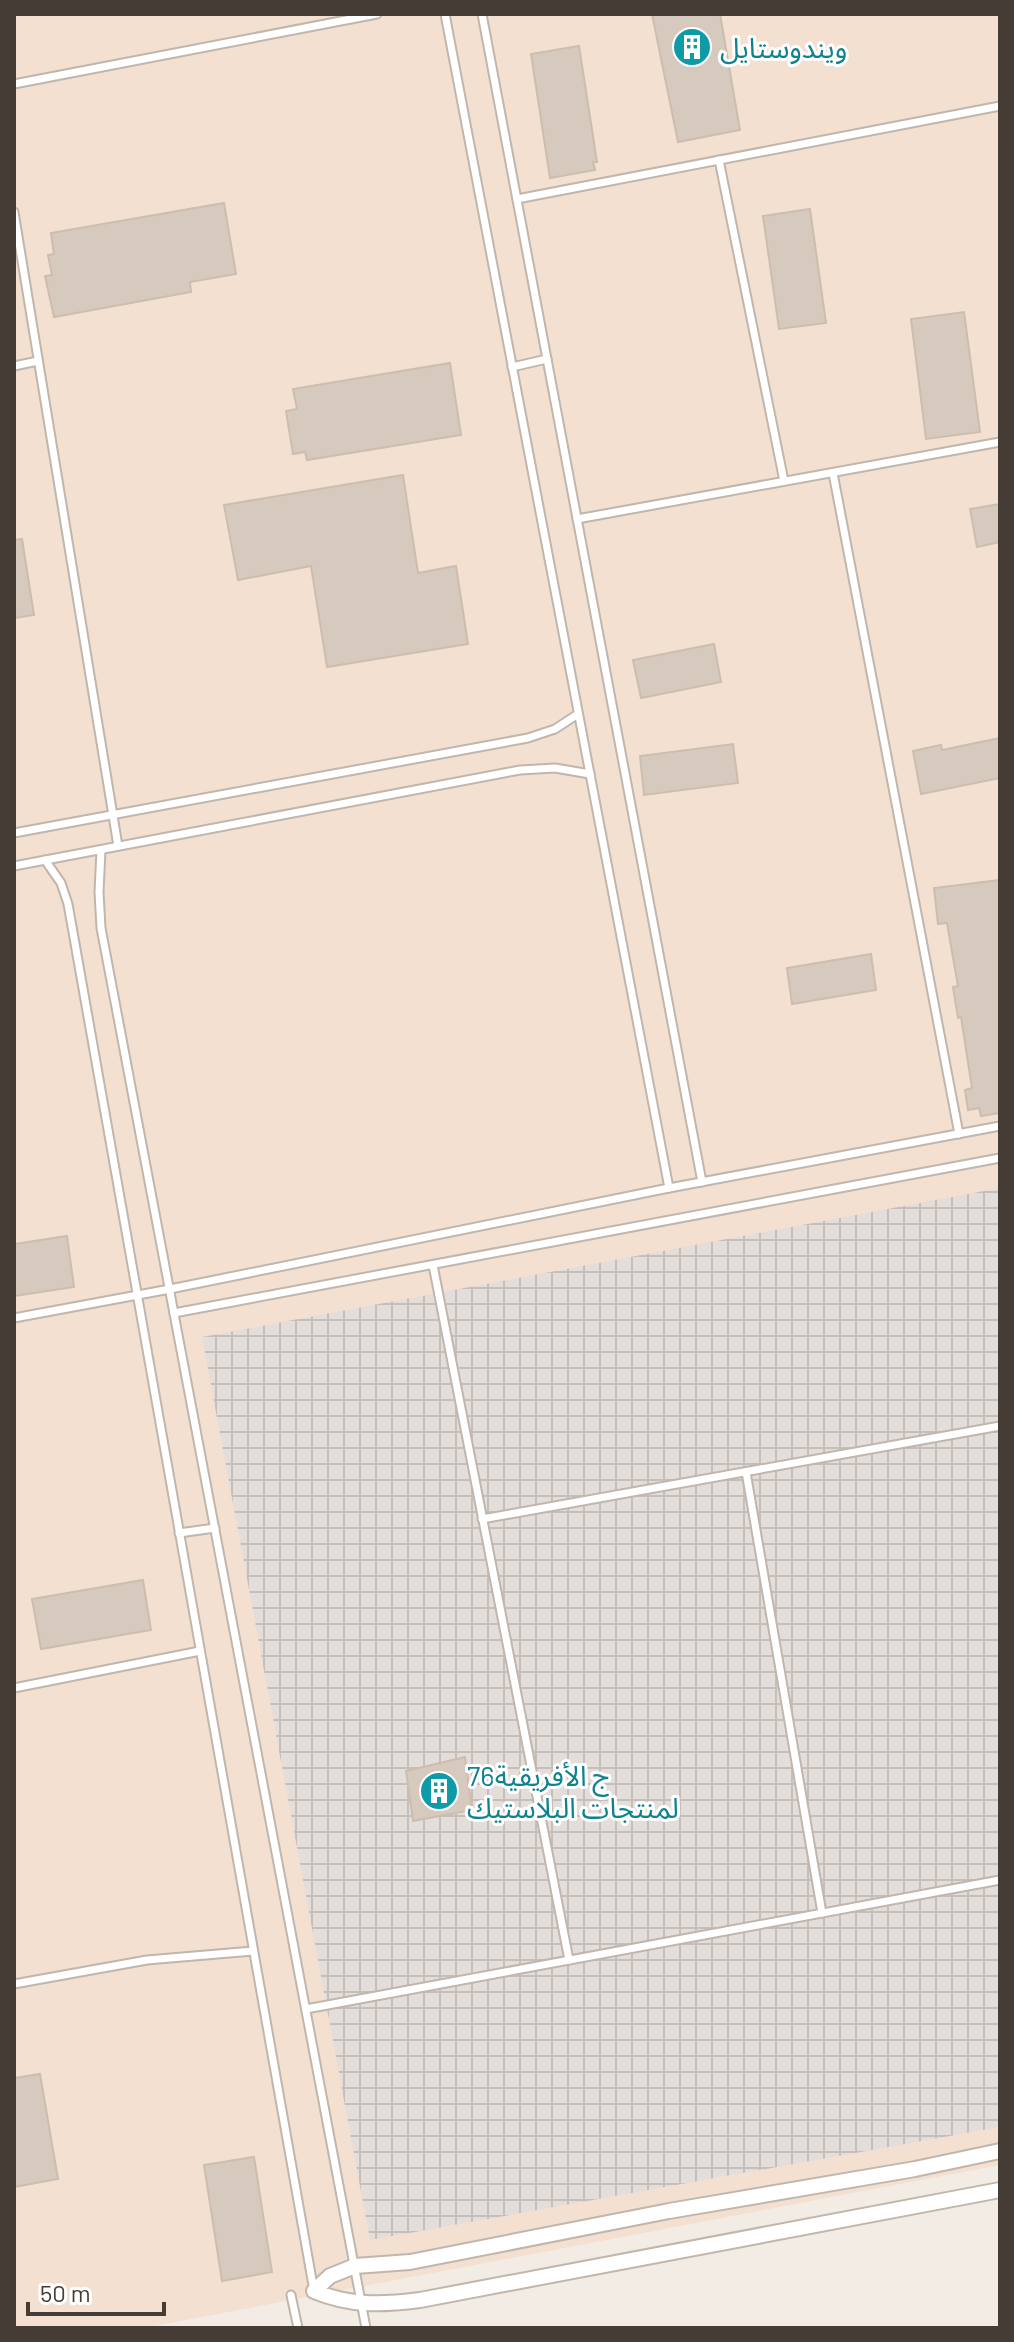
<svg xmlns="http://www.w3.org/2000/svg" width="1014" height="2342" font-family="Barlow,'Noto Sans Arabic',sans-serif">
<defs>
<pattern id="industrial-grid" width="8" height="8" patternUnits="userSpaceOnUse" patternTransform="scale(2)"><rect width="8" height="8" fill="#e4deda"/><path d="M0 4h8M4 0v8" fill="none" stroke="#c5bfbc"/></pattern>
</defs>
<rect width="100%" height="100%" fill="#f2ece5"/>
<path fill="#f3e0d1" d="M14 14H1000V2165L144 2328H14Z"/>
<path fill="url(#industrial-grid)" d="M1000 1188V2127L370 2240 202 1337Z"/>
<g fill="#d6cabe" stroke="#cdbdaf" stroke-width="2">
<path d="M652 14H720L740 130 678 142Z"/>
<path d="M579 46 597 162H593L595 170 550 178 531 54Z"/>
<path d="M224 203 236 274 190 282 191 292 54 317 45 276 52 275 48 255 54 254 51 233Z"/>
<path d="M810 209 826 323 779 329 763 216Z"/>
<path d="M964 312 980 432 926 439 911 319Z"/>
<path d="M450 363 461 435 307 460 305 452 293 454 286 411 297 409 293 389Z"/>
<path d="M403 475 418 573 456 566 468 644 327 667 311 566 238 580 224 505Z"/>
<path d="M1000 504V542L977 547 970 509Z"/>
<path d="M22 539 34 615 14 618V540Z"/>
<path d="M714 644 721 682 641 698 633 660Z"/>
<path d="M1000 738V778L921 794 913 751 941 745 942 750Z"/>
<path d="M733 744 738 783 644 795 640 756Z"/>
<path d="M1000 880V1113L981 1116 979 1108 968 1110 965 1090 972 1088 961 1017 958 1018 953 987 958 986 947 923 938 924 934 888Z"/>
<path d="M871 954 876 990 792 1004 787 968Z"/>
<path d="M67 1236 74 1287 14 1296V1244Z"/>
<path d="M143 1580 151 1630 41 1649 32 1599Z"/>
<path d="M465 1757 472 1810 413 1821 406 1771Z"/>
<path d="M40 2074 58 2179 14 2187V2078Z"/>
<path d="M254 2157 272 2272 222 2281 204 2165Z"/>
</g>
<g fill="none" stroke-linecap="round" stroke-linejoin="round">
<g stroke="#c0b6ab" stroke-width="11">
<g id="lane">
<path d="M445 14 669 1188"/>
<path d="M482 14 702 1182"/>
<path d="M14 84 377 14"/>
<path d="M719 160 784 481"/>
<path d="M517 199 1000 106"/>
<path d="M14 212 118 846"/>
<path d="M14 366 38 361"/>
<path d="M512 367 547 359"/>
<path d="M833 473 959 1134"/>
<path d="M577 519 1000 442"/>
<path d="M14 833 528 738 555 729 578 714"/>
<path d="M101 850 99 892 101 928 366 2328"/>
<path d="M45 860 61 883 68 904 314 2291"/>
<path d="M14 866 520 770 555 768 590 774"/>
<path d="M433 1265 569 1960"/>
<path d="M174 1313 1000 1158"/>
<path d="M14 1318 170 1289 669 1188 1000 1126"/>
<path d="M746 1472 822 1913"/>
<path d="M482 1519 1000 1426"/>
<path d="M179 1533 215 1528"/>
<path d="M14 1688 200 1651"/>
<path d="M14 1984 147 1960 253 1951"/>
<path d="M306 2009 1000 1880"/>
<path d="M291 2295 298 2328"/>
</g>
</g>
<g stroke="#c0b6ab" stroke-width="18">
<path id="street" d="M1000 2151 915 2169 669 2211 410 2262 355 2266 330 2276 314 2291C350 2306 381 2305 420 2300L1000 2190"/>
</g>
<use href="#lane" stroke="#fff" stroke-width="7"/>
<use href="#street" stroke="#fff" stroke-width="14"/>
</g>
<defs>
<g id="building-disc" transform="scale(2)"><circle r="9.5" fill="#0f9aa8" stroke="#fff"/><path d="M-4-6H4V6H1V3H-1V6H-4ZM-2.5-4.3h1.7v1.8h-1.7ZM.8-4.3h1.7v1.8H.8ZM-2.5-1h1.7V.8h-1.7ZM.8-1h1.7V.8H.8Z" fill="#fff"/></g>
</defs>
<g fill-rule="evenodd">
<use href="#building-disc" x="692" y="47"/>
<use href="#building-disc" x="439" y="1791"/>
</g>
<g text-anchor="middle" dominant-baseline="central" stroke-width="6" stroke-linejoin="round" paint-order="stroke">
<g font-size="28" fill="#0d838f" stroke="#fff" text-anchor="start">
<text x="720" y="47">ويندوستايل</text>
<text x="467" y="1775">76ج الأفريقية<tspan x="467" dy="32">لمنتجات البلاستيك</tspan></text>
</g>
</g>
<rect width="1014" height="2342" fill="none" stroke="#443c35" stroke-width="32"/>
<path d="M28 2302v12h136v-12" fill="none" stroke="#443c35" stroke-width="4"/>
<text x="40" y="2302" font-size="24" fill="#443c35" stroke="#ffffff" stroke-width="6" paint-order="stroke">50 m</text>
</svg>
